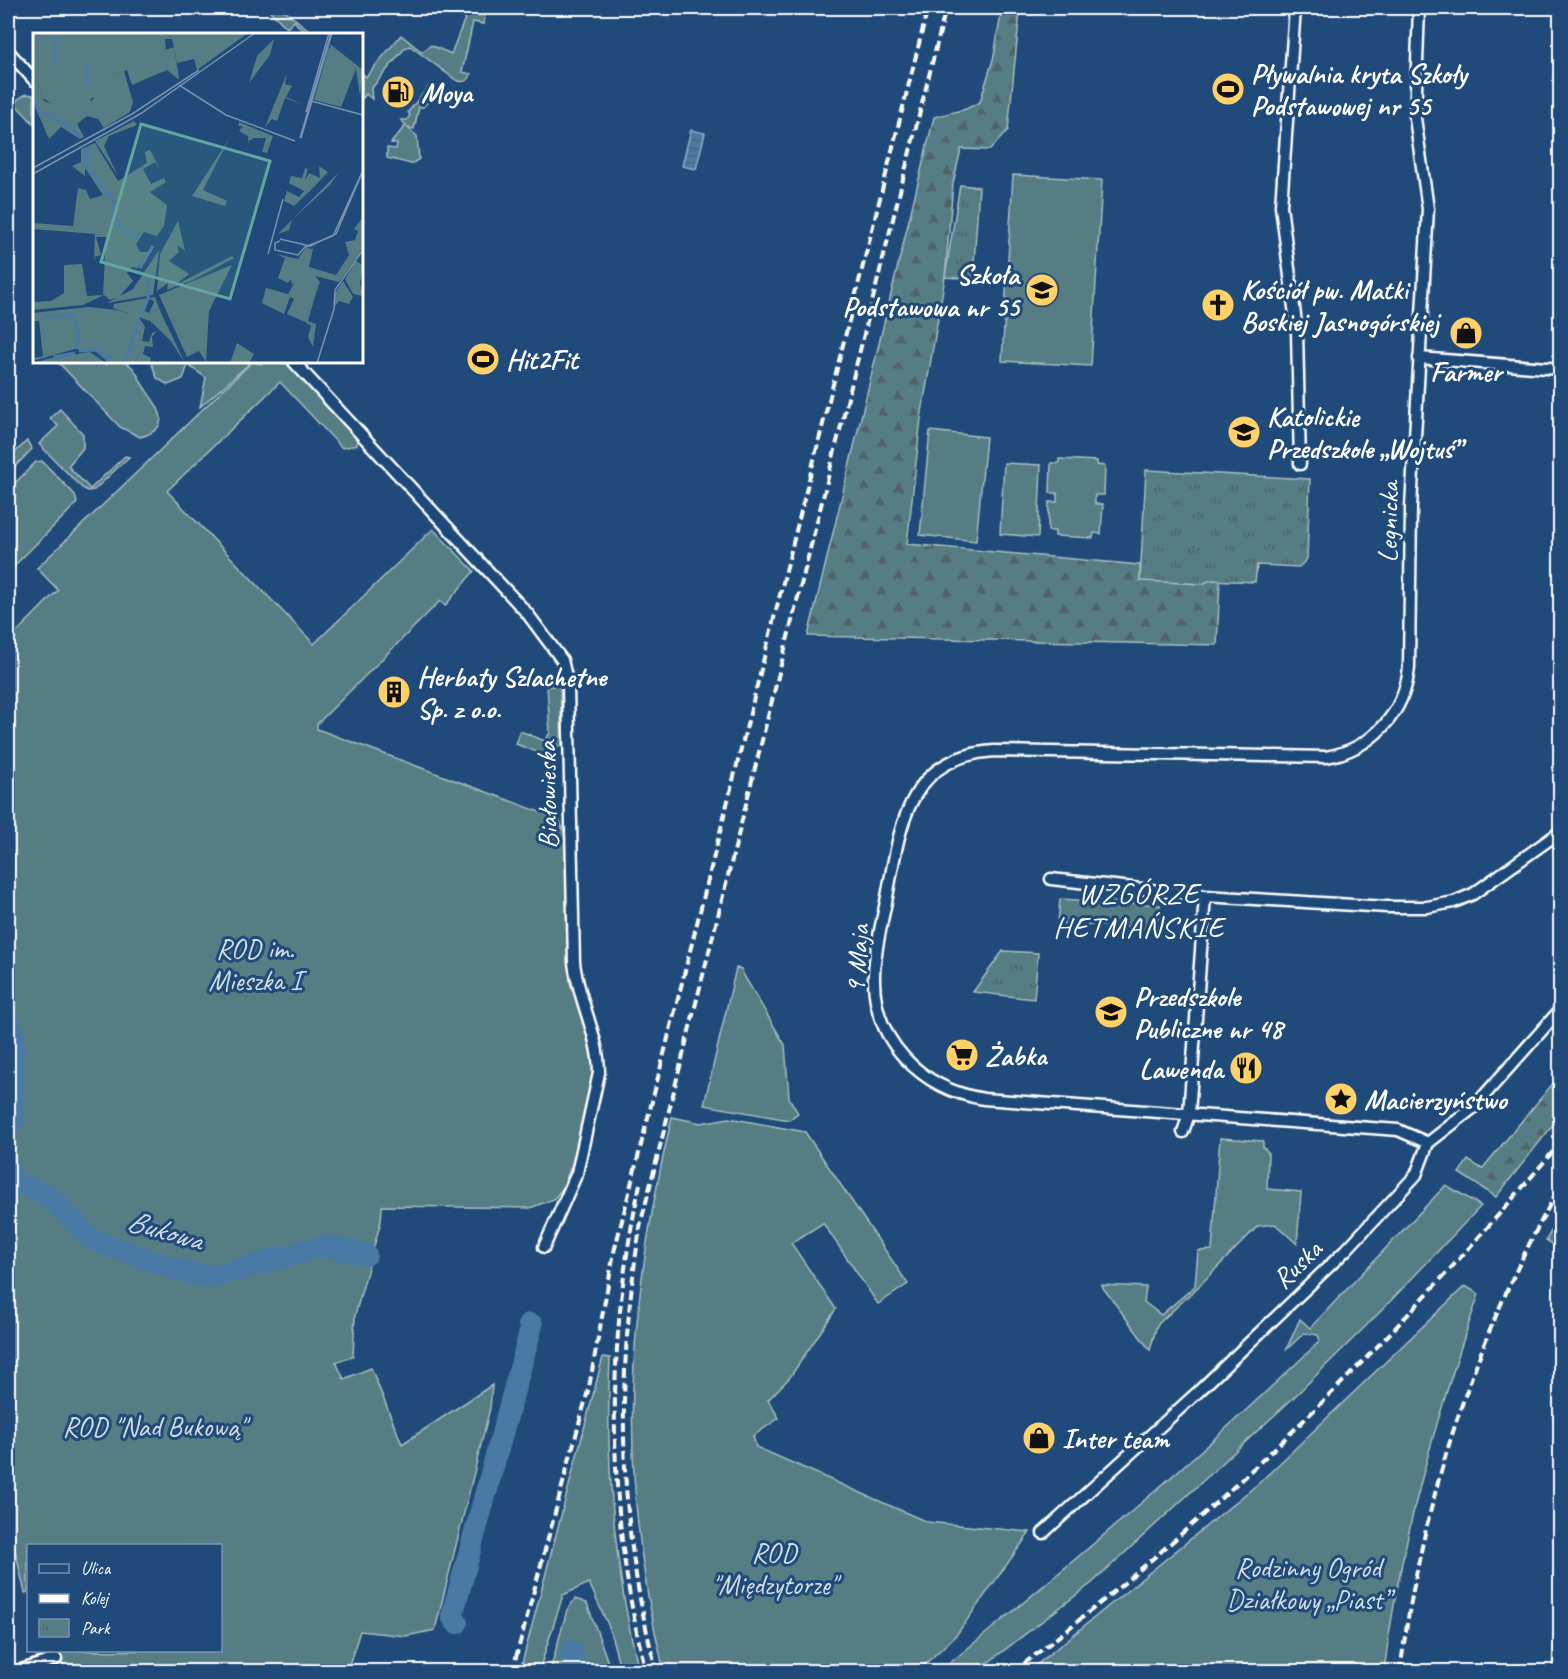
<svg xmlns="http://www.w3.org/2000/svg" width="1568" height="1679" font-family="Caveat,sans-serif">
<defs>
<pattern id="forest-firs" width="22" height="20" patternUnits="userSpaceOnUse" patternTransform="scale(1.5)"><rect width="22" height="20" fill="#557d83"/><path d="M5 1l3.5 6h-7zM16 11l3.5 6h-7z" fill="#506468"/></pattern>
<pattern id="park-tufts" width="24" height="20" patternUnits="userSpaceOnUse" patternTransform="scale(1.5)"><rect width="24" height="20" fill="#557d83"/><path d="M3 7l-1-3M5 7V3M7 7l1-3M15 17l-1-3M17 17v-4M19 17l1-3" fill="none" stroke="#506468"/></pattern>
<pattern id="water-rules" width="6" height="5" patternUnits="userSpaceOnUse" patternTransform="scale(1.5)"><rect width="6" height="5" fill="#487aa5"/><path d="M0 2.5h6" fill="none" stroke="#4a6378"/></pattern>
</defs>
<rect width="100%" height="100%" fill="#1f4a7a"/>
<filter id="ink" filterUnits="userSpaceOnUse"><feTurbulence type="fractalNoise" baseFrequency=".0167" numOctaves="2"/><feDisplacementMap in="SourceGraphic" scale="12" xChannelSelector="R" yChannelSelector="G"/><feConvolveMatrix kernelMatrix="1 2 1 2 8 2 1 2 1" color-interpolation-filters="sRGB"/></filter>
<g filter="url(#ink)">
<g fill="#557d83" stroke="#aabec1" stroke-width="1.5">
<path d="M267 8H281L314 34H306L294 21 287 28Z"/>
<path d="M469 8H487L483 24 473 22 462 72 471 74C469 82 462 83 456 80L410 46 405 48 371 89 372 99 366 94 362 99V73L366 77 401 35 422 52 431 45 451 54Z"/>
<path d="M434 84V95L423 107H419L414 129 408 128 417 136 419 159 411 164 387 158V148L396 149 397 144 391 143 406 125 401 120H407L410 115 408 112 430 85Z"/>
<path d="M26 94 34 95V124L17 106V100Z"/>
<path d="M1013 175 1102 180 1091 366 1002 361Z"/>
<path d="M58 362H102L106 365 109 362C117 361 126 361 132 367 137 372 140 381 144 387 157 406 176 427 140 437L120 427Z"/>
<path d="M151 362H251L200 407 206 378 188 365 183 379 168 385 157 378Z"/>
<path d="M252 362 261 364V362H285L357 439V445L342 448 280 382 167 491 314 644 433 529 474 571 445 606 440 601 317 724V729L559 819 566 837 570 983 593 1049 594 1065 593 1082 575 1156 562 1189 554 1199 530 1208 382 1206 381 1221 355 1315 353 1356 336 1362 344 1379 371 1368 402 1444 492 1385 490 1408 435 1630 406 1636 360 1631 347 1671H58L54 1651 220 1650V1546H28V1592L25 1593 8 1520V641L58 590 37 568Z"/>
<path d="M60 409 83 434V448L68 466 90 489 125 456 129 457 94 490 88 491 82 488 39 444 58 426 50 418Z"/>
<path d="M930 431 986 437 976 541 920 535Z"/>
<path d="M27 441 32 449 8 474V459Z"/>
<path d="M1059 459 1097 461V465L1105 466 1104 495H1095V504H1103L1101 534 1094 533 1093 538 1055 536V531H1048L1049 502H1057V493H1050L1051 463H1059Z"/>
<path d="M42 461 75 495 77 503 8 572V490L36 462Z"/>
<path d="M1004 463 1041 465 1038 537 1000 534Z"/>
<path d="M547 686H560L562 746H547V756L516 744 520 731 545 741 550 733Z"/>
<path d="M736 968 742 969 743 974 785 1045 789 1098 798 1113 789 1120 704 1105Z"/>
<path d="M672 1117 701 1123 729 1118 805 1132 908 1284 878 1304 823 1223 791 1243 836 1309 790 1377 768 1400 779 1418 753 1436 756 1447 927 1522 1030 1532 957 1634 918 1671H664C616 1479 626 1309 672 1117Z"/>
<path d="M1220 1138 1263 1141V1147L1268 1152 1267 1189 1301 1192 1297 1244 1275 1224 1258 1226 1197 1288 1157 1325 1150 1350 1101 1285 1146 1287 1144 1302 1161 1315 1195 1286 1198 1251 1212 1250Z"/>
<path d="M1446 1185 1481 1206 1377 1315 1291 1400 1092 1583 977 1671H940C1070 1565 1199 1457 1320 1341L1318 1335 1304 1333 1286 1350 1300 1319 1310 1328Z"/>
<path d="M1465 1286 1479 1294C1436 1417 1400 1542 1384 1671H1029L1259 1483Z"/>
<path d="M603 1357 610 1358C605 1464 614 1568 639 1671H621L609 1627 589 1583 563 1595 539 1671H520Z"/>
<path d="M1560 1589V1669L1552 1668Z"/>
<path d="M575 1599 587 1603 611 1671H550L567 1610Z"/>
</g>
<g fill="url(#forest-firs)" stroke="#aabec1" stroke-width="1.5">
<path d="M1002 8H1019L1020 11 1008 130 990 150 961 149 953 183 945 277 921 418 907 544 1140 565V581L1220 580 1217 645 808 636 934 117 966 109 980 102 994 56Z"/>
<path d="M1560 1075V1116L1496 1197 1459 1173 1468 1160 1482 1169Z"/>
<path d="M1560 1215V1249L1546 1240Z"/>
</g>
<g fill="url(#park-tufts)" stroke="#aabec1" stroke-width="1.5">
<path d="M960 185 979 187 973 279 945 277Z"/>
<path d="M1146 470 1310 479 1307 559 1299 567 1257 565 1255 582 1210 580 1203 584 1140 581Z"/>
<path d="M1060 899 1160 905 1158 929 1058 923Z"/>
<path d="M1003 951 1038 953 1034 999 973 992Z"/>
</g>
<path fill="url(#water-rules)" stroke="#91afc9" stroke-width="1.5" d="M691 130 705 133 696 169 682 166Z"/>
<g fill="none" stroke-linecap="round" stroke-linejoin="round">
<g stroke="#487aa5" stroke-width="22">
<path d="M8 1020 14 1036 13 1122"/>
<path d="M8 1169 18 1184 43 1193 56 1202 91 1239 170 1268 204 1276 219 1275 316 1248 326 1246 366 1255"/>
<path d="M457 1623 452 1616 532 1325 529 1324"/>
<path d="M571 1651 576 1672"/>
</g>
<g stroke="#fff" stroke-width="15">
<g id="minor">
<path d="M1295 8 1281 206 1297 331 1300 464"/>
<path d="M1419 8 1415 118 1428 209 1411 507 1409 667C1405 713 1372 749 1326 757L994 751C906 757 900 828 887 897 882 922 875 948 874 974 872 1041 921 1089 984 1099L1398 1130 1428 1143"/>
<path d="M8 51 34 80"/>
<path d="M1419 358 1560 369"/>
<path d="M294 362 527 613 562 660 568 685 574 962C578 1000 599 1035 599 1073L577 1173 544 1247"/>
<path d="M1051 879 1205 896 1387 907H1427L1454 902 1473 894 1560 832"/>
<path d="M1183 1132 1189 1114 1205 896"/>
<path d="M1043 1533 1199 1391 1346 1250 1416 1175 1428 1143 1473 1108 1560 1010"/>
<path d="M15 1672 56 1659"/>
</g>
</g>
<use href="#minor" stroke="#1f4a7a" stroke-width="10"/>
<g stroke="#fff" stroke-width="4" stroke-dasharray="9 4.5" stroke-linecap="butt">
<path d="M640 1184C605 1344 606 1512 646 1672"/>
<path d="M512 1672 589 1387 614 1252 928 8"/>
<path d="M657 1672C616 1524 616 1371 641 1222L946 8"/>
<path d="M1013 1672C1216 1517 1397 1338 1560 1143"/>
<path d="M1400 1672C1422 1502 1475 1335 1560 1187"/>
</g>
</g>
</g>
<defs>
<g id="stadium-disc" transform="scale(1.725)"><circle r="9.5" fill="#ffd166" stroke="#1f4a7a"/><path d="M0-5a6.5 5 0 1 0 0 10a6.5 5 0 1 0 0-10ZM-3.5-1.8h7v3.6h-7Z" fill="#111"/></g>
<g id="fuel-disc" transform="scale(1.725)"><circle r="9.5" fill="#ffd166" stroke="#1f4a7a"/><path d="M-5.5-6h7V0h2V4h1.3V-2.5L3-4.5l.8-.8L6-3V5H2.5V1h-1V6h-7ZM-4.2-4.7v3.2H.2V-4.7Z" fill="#111"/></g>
<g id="school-disc" transform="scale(1.725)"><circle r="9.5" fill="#ffd166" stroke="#1f4a7a"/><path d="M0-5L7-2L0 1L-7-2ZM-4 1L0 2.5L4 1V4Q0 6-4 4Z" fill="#111"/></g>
<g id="church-disc" transform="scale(1.725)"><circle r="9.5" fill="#ffd166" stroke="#1f4a7a"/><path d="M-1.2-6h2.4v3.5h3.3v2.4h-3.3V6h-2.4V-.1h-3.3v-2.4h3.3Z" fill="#111"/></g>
<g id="shop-disc" transform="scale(1.725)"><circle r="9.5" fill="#ffd166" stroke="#1f4a7a"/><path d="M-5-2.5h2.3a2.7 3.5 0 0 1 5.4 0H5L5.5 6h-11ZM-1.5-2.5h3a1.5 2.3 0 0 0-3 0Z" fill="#111"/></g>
<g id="building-disc" transform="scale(1.725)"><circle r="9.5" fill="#ffd166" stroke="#1f4a7a"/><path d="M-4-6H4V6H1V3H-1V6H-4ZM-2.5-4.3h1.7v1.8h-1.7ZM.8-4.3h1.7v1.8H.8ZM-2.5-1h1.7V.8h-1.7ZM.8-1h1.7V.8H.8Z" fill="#111"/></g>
<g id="supermarket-disc" transform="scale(1.725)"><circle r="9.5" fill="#ffd166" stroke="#1f4a7a"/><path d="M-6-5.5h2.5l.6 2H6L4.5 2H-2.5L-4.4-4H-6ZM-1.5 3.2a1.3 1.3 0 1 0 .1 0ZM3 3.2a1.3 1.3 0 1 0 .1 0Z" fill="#111"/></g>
<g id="restaurant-disc" transform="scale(1.725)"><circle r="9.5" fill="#ffd166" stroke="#1f4a7a"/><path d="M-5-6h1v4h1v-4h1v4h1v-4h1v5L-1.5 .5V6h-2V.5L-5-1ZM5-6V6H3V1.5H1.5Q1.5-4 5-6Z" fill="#111"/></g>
<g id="sight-disc" transform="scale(1.725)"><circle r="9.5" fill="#ffd166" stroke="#1f4a7a"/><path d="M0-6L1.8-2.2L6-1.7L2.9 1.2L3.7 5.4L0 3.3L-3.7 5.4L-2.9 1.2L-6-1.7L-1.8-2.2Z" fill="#111"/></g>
</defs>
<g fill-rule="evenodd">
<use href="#stadium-disc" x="1228" y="89"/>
<use href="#fuel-disc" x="398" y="92"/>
<use href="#school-disc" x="1042" y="290"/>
<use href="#church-disc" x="1218" y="305"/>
<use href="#shop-disc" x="1466" y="333"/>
<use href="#stadium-disc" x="483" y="359"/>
<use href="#school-disc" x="1244" y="432"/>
<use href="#building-disc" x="394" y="692"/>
<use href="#school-disc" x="1111" y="1012"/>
<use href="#supermarket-disc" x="962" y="1055"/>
<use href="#restaurant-disc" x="1246" y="1068"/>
<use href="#sight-disc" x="1341" y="1099"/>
<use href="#shop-disc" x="1039" y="1438"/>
</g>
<g text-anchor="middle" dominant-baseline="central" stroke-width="6" stroke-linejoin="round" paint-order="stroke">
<g font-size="28" font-weight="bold" fill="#fff" stroke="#1f4a7a" text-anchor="start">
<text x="1251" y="73">Pływalnia kryta Szkoły<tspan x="1251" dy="32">Podstawowej nr 55</tspan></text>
<text x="421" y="92">Moya</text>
<text x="1019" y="274" text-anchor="end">Szkoła<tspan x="1019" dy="32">Podstawowa nr 55</tspan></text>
<text x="1241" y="289">Kościół pw. Matki<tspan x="1241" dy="32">Boskiej Jasnogórskiej</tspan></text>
<text x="506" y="359">Hit2Fit</text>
<text x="1466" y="371" text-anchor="middle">Farmer</text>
<text x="1267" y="416">Katolickie<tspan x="1267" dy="32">Przedszkole „Wojtuś”</tspan></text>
<text x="417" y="676">Herbaty Szlachetne<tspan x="417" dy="32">Sp. z o.o.</tspan></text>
<text x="1134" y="996">Przedszkole<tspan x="1134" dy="32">Publiczne nr 48</tspan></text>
<text x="985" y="1055">Żabka</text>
<text x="1223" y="1068" text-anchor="end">Lawenda</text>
<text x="1364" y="1099">Macierzyństwo</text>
<text x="1062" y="1438">Inter team</text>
</g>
<g font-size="28" fill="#fff" stroke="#1f4a7a">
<text transform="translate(1388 522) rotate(-89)">Legnicka</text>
<text transform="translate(547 795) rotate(-91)">Białowieska</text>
<text transform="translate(857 959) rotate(-86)">9 Maja</text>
<text transform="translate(1297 1264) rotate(-44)">Ruska</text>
</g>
<g font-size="28" fill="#d4dee0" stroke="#1f4a7a">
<text x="255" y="948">ROD im.<tspan x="255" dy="32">Mieszka I</tspan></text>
<text x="154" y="1426">ROD "Nad Bukową"</text>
<text x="774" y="1552">ROD<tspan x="774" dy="32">"Międzytorze"</tspan></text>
<text x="1308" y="1567">Rodzinny Ogród<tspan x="1308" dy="32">Działkowy „Piast”</tspan></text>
</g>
<g font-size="30" letter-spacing="1.5" fill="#fff" stroke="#1f4a7a">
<text x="1139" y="893">WZGÓRZE<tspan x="1139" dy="34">HETMAŃSKIE</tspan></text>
</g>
<g font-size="30" font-style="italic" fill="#d1dee8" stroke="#1f4a7a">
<text transform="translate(165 1230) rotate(16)">Bukowa</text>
</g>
</g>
<g transform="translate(33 33)">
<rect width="330" height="330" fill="#1f4a7a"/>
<path d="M297 11 330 37 327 63 323 36 298 17ZM0 36 11 68 49 80 80 42 91 38 100 69 97 79 71 95 65 86 54 83 44 91 51 104 47 106 28 94 16 106 0 69ZM254 40 252 51 259 53 253 64 271 72 252 65 244 88 239 86 232 94ZM101 88 104 92 76 103 71 113 85 143 62 108ZM206 89 240 103 234 120 229 119 233 105H221L216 108V114L215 103 206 98 210 93H205ZM62 110 85 148 114 130 112 119 117 117 127 136 122 129 110 136 118 151 131 145 133 149 117 159 134 172 131 193 124 203 111 199 103 211 107 219H115L105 235 99 234 94 240 100 248 86 264 77 267 71 262 50 272 0 277V269L18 268 31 260V232L49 231 54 263 70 262 73 204H63L68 222 61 224 63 227 61 226 62 201 0 196V190L40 193 45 155 53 157 57 166 70 162 52 135V143L39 133 48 129V116ZM286 133 295 139 280 155 261 173 251 168 254 158 266 164 271 158 256 150 258 143 269 145 272 135 275 136 272 147 276 140 287 145ZM330 184V216L306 249 282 243 287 249 272 289 254 281 261 266 257 264 251 281 229 270 233 255 255 261 262 249 259 252 258 246 255 250 245 245 252 225 243 221 265 226 273 214 288 211 273 215 280 216 276 234 303 242 316 222 312 209 322 207 325 198 321 196ZM145 188 152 218 144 212 146 219 136 228 156 241 141 253 199 223 201 225 160 247 134 257 135 250 124 258 127 221ZM126 217 120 262 74 270 100 256ZM323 228 330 232 327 250 330 263 320 261 312 246ZM199 232 176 278 173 329 166 318 154 324 126 262ZM310 248 320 264 316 271 306 268 302 273V260ZM122 264 128 280 152 330 137 307 117 288 80 275 81 271 114 265 112 278 116 280 121 269 116 265ZM55 274 84 277 106 284 112 294 109 308 116 309 119 300 124 298 119 304 120 314 112 313 110 321 118 325 117 330H76L62 318H46L45 315 0 328V318L2 325 10 323 6 288H0V280ZM57 319 73 330H0L18 325Z" fill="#557d83"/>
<path d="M241 6 237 22 216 50 224 23ZM141 14 146 45 145 46 134 37 132 17ZM196 106 170 157 194 168 192 173 159 163ZM306 139 297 152 259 187 256 197 245 201ZM284 256 275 288 283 291 280 314 275 304 278 293 272 289Z" fill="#557d83"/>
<path d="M0 0H215L164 37 161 26 144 30 139 6H132L134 37 99 52 94 37 80 42 85 57 57 66 59 71 45 88 10 65 0 36ZM296 14 323 36 308 74 281 67ZM204 310 221 321 216 330H197Z" fill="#557d83"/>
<path fill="none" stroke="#487aa5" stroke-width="3" d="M21 0 23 33M54 52 55 30M0 65 6 79 29 88 48 104M54 114 55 135 82 169V184M82 185 89 197 108 203M107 235 120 213M108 283 115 266 116 240M9 288 12 284 39 282 45 298 44 316M46 318 63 317 79 326M20 324 42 320M92 330 106 286"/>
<path fill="none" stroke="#7992af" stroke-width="1.5" d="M146 52 193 82 262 108M278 68 330 82M273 79 296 0M267 105 298 0M268 105 299 0M0 135 99 81 166 37M0 141 107 81 222 0M296 204 303 201 330 138M247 206 277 213 296 204M247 208 242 210V217L265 222 272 214 300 203 330 137M235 221 250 166M284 330 301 276 302 257 330 217"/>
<path fill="#63a6a1" fill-opacity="0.15" stroke="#63a6a1" stroke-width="3" d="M108 91 237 128 197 266 68 229Z"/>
<rect width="330" height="330" fill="none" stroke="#fff" stroke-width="3"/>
</g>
<rect width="1568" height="1679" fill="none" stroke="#1f4a7a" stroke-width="30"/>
<rect x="15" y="15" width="1538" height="1649" fill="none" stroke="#fff" stroke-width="2" filter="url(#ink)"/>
<rect x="27" y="1544" width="195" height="108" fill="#1f4a7a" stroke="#7992af" stroke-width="1.5"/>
<rect x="39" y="1564" width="30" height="9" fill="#1f4a7a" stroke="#7992af" stroke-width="1.5"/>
<text x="81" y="1574" font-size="18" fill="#ffffff">Ulica</text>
<rect x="39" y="1594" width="30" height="9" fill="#ffffff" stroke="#7992af" stroke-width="1.5"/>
<text x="81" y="1604" font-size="18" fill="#ffffff">Kolej</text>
<rect x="39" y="1619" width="30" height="18" fill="url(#park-tufts)" stroke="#7992af" stroke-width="1.5"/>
<text x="81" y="1634" font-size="18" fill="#ffffff">Park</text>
</svg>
